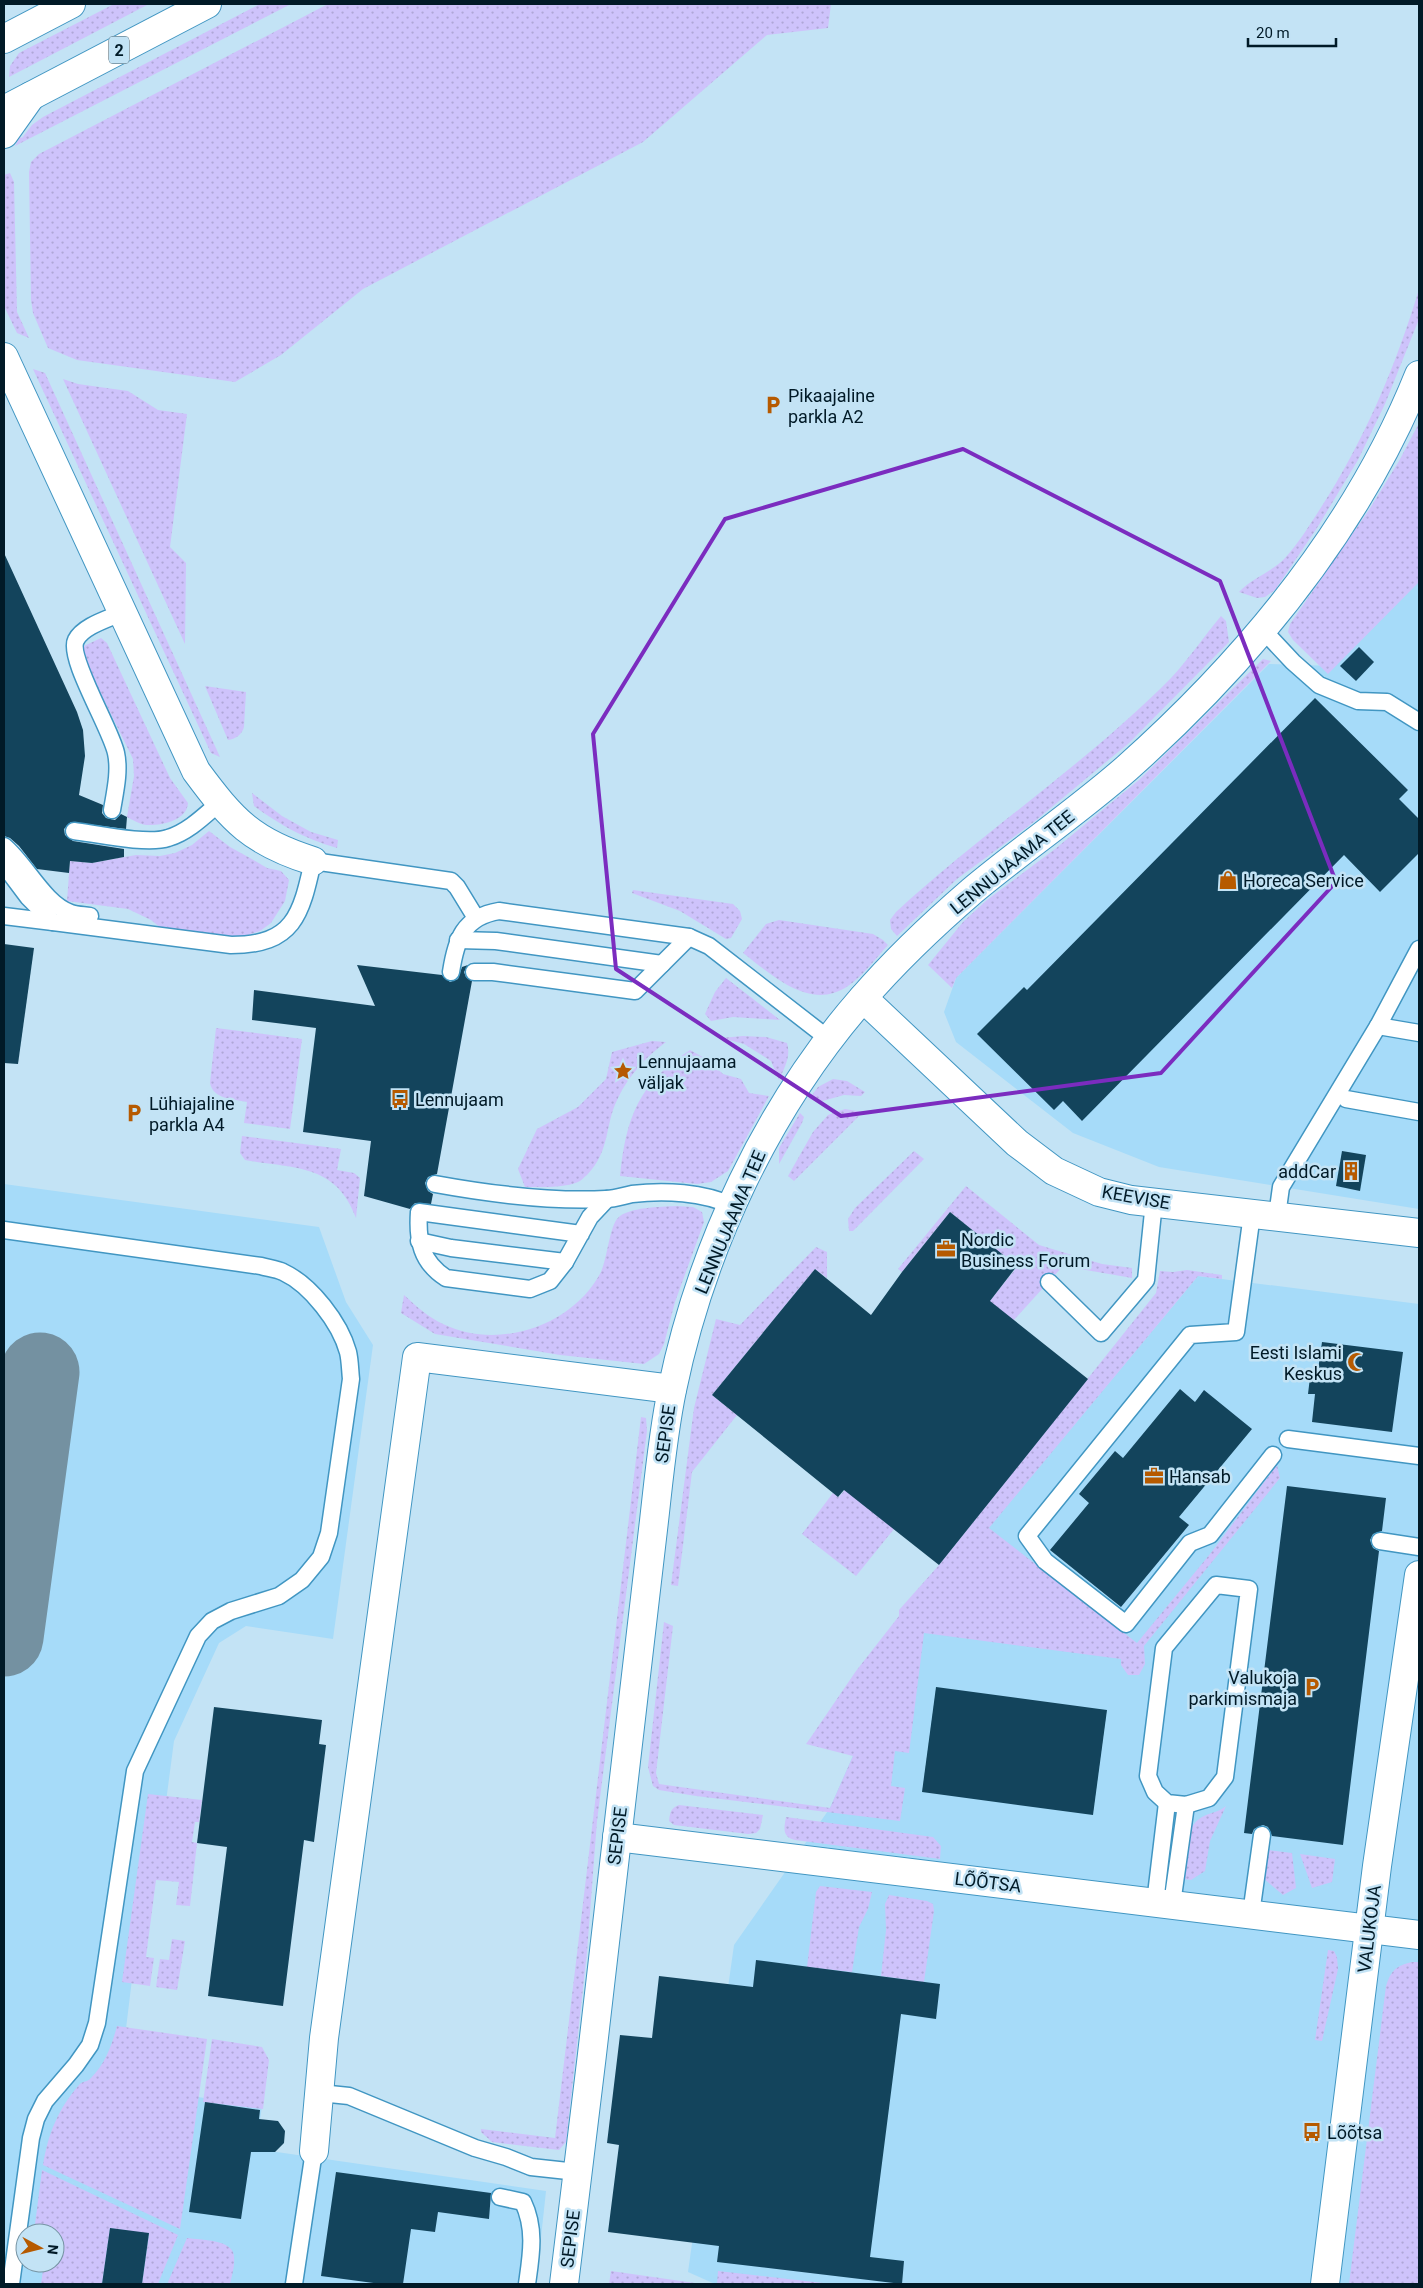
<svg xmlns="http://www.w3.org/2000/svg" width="1423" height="2288" font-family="Roboto,sans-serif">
<defs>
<pattern id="grass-dots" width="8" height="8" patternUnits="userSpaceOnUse" patternTransform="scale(1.25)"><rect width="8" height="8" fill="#cec3fb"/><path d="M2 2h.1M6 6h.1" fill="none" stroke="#afa7d7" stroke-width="1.8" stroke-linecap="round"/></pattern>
</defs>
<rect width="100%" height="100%" fill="#c3e3f5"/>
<g fill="#a6dbf9" fill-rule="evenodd">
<path d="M1419 581V1209L1159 1167 1073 1133 956 1042 944 1012 956 978 1269 664 1334 666Z"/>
<path d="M4 1184 319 1227 346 1302 373 1345 333 1639 246 1626 219 1643 174 1741 164 1817 152 1815 119 2086 262 2106 256 2149 546 2191 536 2284H4ZM25 2233H55V2263H25Z"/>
<path d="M1198 1276 1419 1304V2284H715L688 2272 734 1945 830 1808 914 1617Z"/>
</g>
<g fill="url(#grass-dots)">
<path d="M114 4H149L9 77 10 66 19 53Z"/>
<path d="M260 4H291L15 146 20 137 22 138 32 125 43 117Z"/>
<path d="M328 4H831L828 28 767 35 643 142 363 289 281 355 235 382 77 360 48 348 33 313 31 300 29 172 31 162 39 154 66 140Z"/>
<path d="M10 173 14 182 17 312 29 338 17 333 4 306V175Z"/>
<path d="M1419 289V319L1385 404 1358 460 1317 528 1275 590 1265 597 1257 598 1239 592C1252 578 1272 572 1285 558 1298 544 1309 526 1320 509 1364 441 1396 366 1419 289Z"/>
<path d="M33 369 45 373 220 757 211 753Z"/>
<path d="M63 379 78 384 128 391 158 410 187 414 170 547 186 563 185 644Z"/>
<path d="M1419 423V582L1328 674 1293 640 1288 632 1290 624 1369 510 1399 461Z"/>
<path d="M1221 616 1226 621 1229 642 1129 743 1035 821 957 879 897 936 891 929 890 920 896 912C985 830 1086 764 1171 678 1189 659 1204 636 1221 616Z"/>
<path d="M101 638 107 643 170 778 188 803C187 821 160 826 146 825 139 824 133 820 127 817L134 776 133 759 82 655 84 646Z"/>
<path d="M1263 659 1271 661 956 978 952 988 928 965 963 922 987 900 1055 849 1139 780Z"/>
<path d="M205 686 246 692 244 727C242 735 235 739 228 740Z"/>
<path d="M252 793 282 816 311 832 338 840 337 848C303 838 282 826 254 806Z"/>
<path d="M209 831 230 847 250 858 267 868 281 871 289 880 285 901 271 923 260 931 245 936 228 937 161 928 151 920 128 909 67 901 70 861 92 863 136 855 160 856 175 853 192 845Z"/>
<path d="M633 890 733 904 740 911 742 919 731 938 726 939 680 911 632 893Z"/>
<path d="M779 920 873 934 883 940 888 945C875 959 863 976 848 986 810 1012 772 975 743 953L766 924Z"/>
<path d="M726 978 780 1020 733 1017 711 1021 705 1014 715 992Z"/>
<path d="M216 1028 302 1039 290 1129 244 1123 247 1102C233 1099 213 1099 210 1083Z"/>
<path d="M743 1036 766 1037 787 1043C791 1056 785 1067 779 1080L771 1061 744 1044 721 1038Z"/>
<path d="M652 1041 666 1042C646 1057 629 1075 618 1098 604 1126 611 1150 587 1175 584 1177 581 1181 578 1182 565 1188 539 1187 525 1187L518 1169 537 1129 578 1107 606 1079 612 1052Z"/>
<path d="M690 1050 708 1060 723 1074 741 1079 749 1093 769 1096 728 1171 711 1182 697 1184 620 1176C626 1117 639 1083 690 1050Z"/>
<path d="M833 1079 847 1081 865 1092 861 1096 844 1095 819 1102 809 1099 818 1087Z"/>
<path d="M845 1109 863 1112 794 1181 788 1176 813 1132 828 1115Z"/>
<path d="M800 1113 804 1117 802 1123 779 1164V1148Z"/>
<path d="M242 1136 341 1149 337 1170 354 1173 360 1178 356 1218C336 1163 293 1169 245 1160L240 1153Z"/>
<path d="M914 1151 924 1159 853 1231H849L848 1219 855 1208Z"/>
<path d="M966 1186 1039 1245 1102 1264 1132 1268V1278L1063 1266 1014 1320 894 1529 856 1576 802 1534 833 1493 839 1497 939 1373 935 1369 1017 1267 950 1212 902 1272 898 1269Z"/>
<path d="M676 1206 693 1207 702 1212 704 1222 675 1302 664 1344 659 1354 644 1364 560 1355 435 1334 401 1313 404 1295C416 1306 428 1317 443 1324 498 1351 573 1326 601 1272 607 1259 610 1225 618 1218 628 1207 661 1207 676 1206Z"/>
<path d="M816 1247 827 1252V1278L815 1269 712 1395 737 1415 692 1472 678 1586 671 1585 694 1408 716 1319 740 1325Z"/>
<path d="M1187 1270 1222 1275V1279L1198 1276 989 1528 1137 1643 1210 1554 1277 1465 1280 1478 1144 1646 1145 1664 1139 1675H1128L1121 1665V1659L924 1633 909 1753 895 1751 891 1786 905 1788 900 1821 696 1796 659 1790 653 1786 648 1767 664 1622 673 1626 656 1773 659 1784 830 1808 853 1756 806 1744 811 1737 856 1671 899 1616V1610L939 1565 1156 1293 1160 1271 1173 1272Z"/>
<path d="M641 1417 646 1418 647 1431 597 1821 587 1952 566 2142 559 2150 492 2142 481 2132V2129L555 2138Z"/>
<path d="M148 1794 202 1800 199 1822H195L192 1842 197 1843 190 1906 176 1905 179 1882 156 1880 146 1957 154 1958 150 1986 122 1982Z"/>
<path d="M679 1805 763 1815 760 1829 756 1833 748 1834 674 1825 669 1821C670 1812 671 1808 679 1805Z"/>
<path d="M1226 1806 1210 1841 1205 1871 1191 1880 1183 1879C1186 1860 1183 1827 1202 1817 1210 1812 1218 1813 1226 1806Z"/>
<path d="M786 1817 933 1837 941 1846 940 1859 795 1840C782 1837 784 1828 786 1817Z"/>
<path d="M1268 1850 1292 1853 1296 1888 1283 1895 1263 1878Z"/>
<path d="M1300 1854 1335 1859 1332 1882 1312 1888Z"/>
<path d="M820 1886 872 1892 868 1909 859 1927 852 1972 807 1967 816 1892Z"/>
<path d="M889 1895 927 1901 933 1904 934 1911 924 1982 881 1976 886 1930 885 1904Z"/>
<path d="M172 1939 185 1941 177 1990 156 1987 160 1959 169 1960Z"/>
<path d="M1328 1950 1334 1951 1337 1957 1338 1969 1322 2041 1315 2040Z"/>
<path d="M1412 1962H1419V2284H1349L1386 1986C1391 1970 1396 1966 1412 1962Z"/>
<path d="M117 2026 207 2039 180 2229 43 2165C48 2134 58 2109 79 2085 82 2081 88 2082 91 2078 105 2064 112 2045 117 2026Z"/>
<path d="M212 2039 262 2047 269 2060 263 2109 203 2102Z"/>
<path d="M42 2170 178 2235 158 2284H142L149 2234 110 2228 102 2284H41L44 2263H55V2233L34 2232Z"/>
<path d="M187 2238C200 2240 234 2239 234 2257 235 2265 232 2276 230 2284H169L168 2282Z"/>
<path d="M611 2271 695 2283V2284H609Z"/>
<path d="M718 2271 832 2284H717Z"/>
</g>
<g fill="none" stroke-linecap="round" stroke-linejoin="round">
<path stroke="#7491a1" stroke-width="79" d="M4 1637 40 1372"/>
</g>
<g fill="#13445c">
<path d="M4 553 77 712 83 730 85 756 79 795 103 805 102 813 106 818 115 820 121 814 127 817 126 829 71 822 64 829 65 835 73 841 124 849V857L92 863 70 861 69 873 37 869 19 846 10 838 4 836Z"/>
<path d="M1359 647 1374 662 1356 681 1340 666Z"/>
<path d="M1315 698 1408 790 1399 799 1419 819V853L1380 892 1344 855 1082 1121 1063 1101 1054 1110 977 1034 1024 987 1027 990Z"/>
<path d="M4 944 34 948 18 1064 4 1063Z"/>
<path d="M357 965 442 975 450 982 458 979 462 967 468 965 464 972 466 977 472 981 437 1174 428 1177 425 1183 428 1191 433 1194 431 1204 415 1203 410 1209 364 1196 371 1141 303 1132 316 1028 252 1020 254 990 375 1006Z"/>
<path d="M1342 1151 1366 1155 1360 1191 1336 1186Z"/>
<path d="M950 1212 1017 1266 990 1301 1088 1379 939 1565 844 1490 838 1497 712 1395 815 1269 871 1315 902 1272Z"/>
<path d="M1322 1342 1403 1352 1392 1432 1312 1422 1315 1394H1308L1311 1369 1318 1370Z"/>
<path d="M1180 1389 1195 1402 1204 1390 1252 1429 1179 1517 1189 1525 1121 1607 1050 1550 1089 1503 1079 1494 1115 1451 1123 1458Z"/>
<path d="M1287 1486 1386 1498 1382 1531 1373 1534 1370 1540 1373 1548 1379 1551 1343 1845 1272 1836 1268 1827 1263 1825 1254 1829 1252 1834 1244 1833Z"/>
<path d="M936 1687 1107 1710 1093 1815 922 1792Z"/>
<path d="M214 1707 322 1720 319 1744 326 1745 314 1842 304 1840 283 2006 208 1996 227 1847 197 1843Z"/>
<path d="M756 1960 940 1984 936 2019 901 2014 870 2257 904 2261 902 2284 717 2262 719 2246 608 2232 619 2145 607 2143 620 2035 652 2038 659 1976 753 1987Z"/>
<path d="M205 2102 260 2110 259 2119 278 2121 285 2131 284 2143 275 2152H251L241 2219 189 2212Z"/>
<path d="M336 2172 491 2193 489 2219 438 2212 435 2232 411 2229 403 2284H381L321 2276Z"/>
<path d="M110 2228 149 2233 142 2284H102Z"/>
</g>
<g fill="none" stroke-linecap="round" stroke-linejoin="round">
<g stroke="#4196c2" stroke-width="19">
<g id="service">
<path d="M1263 630 1293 662 1319 685 1358 701 1387 702 1419 722"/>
<path d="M112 810C115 792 120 771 116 753 111 729 67 657 76 640 83 626 108 619 121 613"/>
<path d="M74 831C97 834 148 845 168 838 188 832 204 816 219 803"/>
<path d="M4 846C26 864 44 904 71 913 77 915 84 915 90 916"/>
<path d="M4 865 28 897 53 922 231 945C294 945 301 915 313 861L451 881 457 887 476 918"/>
<path d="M4 916 53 922"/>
<path d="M458 940 496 941 662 964"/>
<path d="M451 972C456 940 463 917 499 911L689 937 709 946 830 1040"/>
<path d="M474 972H493L635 991 689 937"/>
<path d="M1378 1026 1419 1033"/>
<path d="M1346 1099 1419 1112"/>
<path d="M435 1184C490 1194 549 1202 606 1199 614 1199 623 1196 632 1194 664 1190 703 1192 733 1206"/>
<path d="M1252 1214 1236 1332 1190 1335 1027 1536 1045 1561 1126 1624 1190 1543 1210 1535 1273 1455"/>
<path d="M1277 1216 1281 1187 1378 1026 1419 949"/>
<path d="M4 1230 261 1266C268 1268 277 1269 283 1272 311 1285 340 1323 348 1352 350 1360 350 1370 351 1379L329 1533 321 1557 302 1580 279 1596 231 1611 212 1621 198 1636 135 1771 97 2023 90 2045 76 2065 45 2101 36 2119 31 2138 11 2284"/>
<path d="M581 1234 419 1212C417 1240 421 1262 446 1278L530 1289 550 1281 565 1262 590 1217 607 1199"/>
<path d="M419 1241 451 1248 565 1262"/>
<path d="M1049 1282 1101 1333 1146 1280 1154 1202"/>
<path d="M1288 1439 1419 1456"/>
<path d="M1380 1541 1419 1547"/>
<path d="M1216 1585 1249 1589 1225 1777 1209 1798 1186 1805 1167 1803 1155 1792 1148 1776 1164 1648Z"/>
<path d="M1155 1903 1167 1803"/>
<path d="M1172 1904 1186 1805"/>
<path d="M1251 1914 1262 1835"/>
<path d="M320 2093 349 2096 475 2148 506 2157 531 2167 577 2172"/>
<path d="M500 2197 523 2202C536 2229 531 2256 527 2284"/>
<path d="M294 2284 314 2151"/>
</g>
</g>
<g stroke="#4196c2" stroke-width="30">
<g id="minor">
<path d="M4 134 31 96"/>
<path d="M4 357 196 771C233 821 252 842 313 861"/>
<path d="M863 998 1017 1143 1054 1171 1099 1192 1131 1200 1419 1233"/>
<path d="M617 1837 1419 1935"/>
<path d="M314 2151 324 2038 417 1357 672 1389"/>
<path d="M564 2284C586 2110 606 1935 626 1761 635 1681 644 1601 654 1521 659 1477 663 1433 672 1390 701 1249 767 1108 862 999 894 962 935 923 972 891 1022 849 1077 812 1127 768 1249 659 1357 529 1419 375"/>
<path d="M1325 2284 1377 1866 1419 1575"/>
</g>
</g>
<g stroke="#4196c2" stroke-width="30">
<g id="trunk">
<path d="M4 39 71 4"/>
<path d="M4 110 207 4"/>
</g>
</g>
<use href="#service" stroke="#fff" stroke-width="16"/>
<use href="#minor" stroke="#fff" stroke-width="28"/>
<use href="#trunk" stroke="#fff" stroke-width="28"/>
</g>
<path fill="none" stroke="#7b2cbf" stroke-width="4" stroke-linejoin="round" d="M963 449 1220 581 1336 882 1161 1073 841 1116 616 969 593 734 725 519Z"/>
<defs>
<g id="parking-bare" transform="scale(1.5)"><path d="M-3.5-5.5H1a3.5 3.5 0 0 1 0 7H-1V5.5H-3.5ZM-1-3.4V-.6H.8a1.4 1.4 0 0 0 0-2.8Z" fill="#b65a00" stroke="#c3e3f5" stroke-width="2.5" paint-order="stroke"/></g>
<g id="shop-bare" transform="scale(1.5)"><path d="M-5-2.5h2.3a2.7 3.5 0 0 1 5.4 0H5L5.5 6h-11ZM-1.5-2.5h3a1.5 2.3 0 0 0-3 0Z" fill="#b65a00" stroke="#c3e3f5" stroke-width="2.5" paint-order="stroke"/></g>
<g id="sight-bare" transform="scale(1.5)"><path d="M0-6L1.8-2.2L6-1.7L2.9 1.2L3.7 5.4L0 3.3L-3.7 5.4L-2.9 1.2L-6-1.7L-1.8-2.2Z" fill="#b65a00" stroke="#c3e3f5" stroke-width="2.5" paint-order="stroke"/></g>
<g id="bus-bare" transform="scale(1.5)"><path d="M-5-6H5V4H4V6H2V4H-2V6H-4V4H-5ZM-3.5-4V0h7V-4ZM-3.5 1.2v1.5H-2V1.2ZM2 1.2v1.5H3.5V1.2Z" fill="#b65a00" stroke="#c3e3f5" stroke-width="2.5" paint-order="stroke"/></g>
<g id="building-bare" transform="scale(1.5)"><path d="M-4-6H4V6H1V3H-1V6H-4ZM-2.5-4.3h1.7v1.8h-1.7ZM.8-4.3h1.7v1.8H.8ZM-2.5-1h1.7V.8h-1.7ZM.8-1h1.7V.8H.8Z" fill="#b65a00" stroke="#c3e3f5" stroke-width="2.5" paint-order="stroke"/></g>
<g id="office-bare" transform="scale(1.5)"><path d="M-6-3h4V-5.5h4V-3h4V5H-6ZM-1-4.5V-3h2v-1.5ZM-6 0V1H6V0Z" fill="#b65a00" stroke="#c3e3f5" stroke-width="2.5" paint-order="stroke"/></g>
<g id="mosque-bare" transform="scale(1.5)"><path d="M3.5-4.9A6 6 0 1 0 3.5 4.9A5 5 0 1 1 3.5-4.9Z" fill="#b65a00" stroke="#c3e3f5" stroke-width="2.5" paint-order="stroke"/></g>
</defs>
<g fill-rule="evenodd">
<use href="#parking-bare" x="773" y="405"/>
<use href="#shop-bare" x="1228" y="880"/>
<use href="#sight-bare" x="623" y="1071"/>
<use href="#bus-bare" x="400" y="1099"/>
<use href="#parking-bare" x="134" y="1113"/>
<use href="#building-bare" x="1351" y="1171"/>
<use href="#office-bare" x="946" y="1249"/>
<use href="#mosque-bare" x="1357" y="1362"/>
<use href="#office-bare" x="1154" y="1476"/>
<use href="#parking-bare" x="1312" y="1687"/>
<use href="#bus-bare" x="1312" y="2132"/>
</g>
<g text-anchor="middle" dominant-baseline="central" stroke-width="5" stroke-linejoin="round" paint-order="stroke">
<rect fill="#c3e3f5" stroke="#3b5665" stroke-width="1" x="109" y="36.5" width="20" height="27" rx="4"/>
<g font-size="16" font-weight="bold" fill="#011a27">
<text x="119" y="50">2</text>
</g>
<g font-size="18" fill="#011a27" stroke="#c3e3f5" text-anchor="start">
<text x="788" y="395">Pikaajaline<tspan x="788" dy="21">parkla A2</tspan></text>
<text x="1243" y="880">Horeca Service</text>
<text x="638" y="1061">Lennujaama<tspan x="638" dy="21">väljak</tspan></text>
<text x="415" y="1099">Lennujaam</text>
<text x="149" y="1103">Lühiajaline<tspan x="149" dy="21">parkla A4</tspan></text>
<text x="1336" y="1171" text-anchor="end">addCar</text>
<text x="961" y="1239">Nordic<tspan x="961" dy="21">Business Forum</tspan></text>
<text x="1342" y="1352" text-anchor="end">Eesti Islami<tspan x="1342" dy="21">Keskus</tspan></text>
<text x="1169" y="1476">Hansab</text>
<text x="1297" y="1677" text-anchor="end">Valukoja<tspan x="1297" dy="21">parkimismaja</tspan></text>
<text x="1327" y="2132">Lõõtsa</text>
</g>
<g font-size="18" fill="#011a27" stroke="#c3e3f5">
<text transform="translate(1012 862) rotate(-39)">LENNUJAAMA TEE</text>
<text transform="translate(1136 1197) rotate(10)">KEEVISE</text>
<text transform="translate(730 1222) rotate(-67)">LENNUJAAMA TEE</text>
<text transform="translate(665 1434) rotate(-82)">SEPISE</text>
<text transform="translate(617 1836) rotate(-83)">SEPISE</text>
<text transform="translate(988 1882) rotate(7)">LÕÕTSA</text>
<text transform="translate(1369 1929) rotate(-83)">VALUKOJA</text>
<text transform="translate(570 2239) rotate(-83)">SEPISE</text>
</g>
</g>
<rect width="1423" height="2288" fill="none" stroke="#011a27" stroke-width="10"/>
<g transform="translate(40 2248) rotate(97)"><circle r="24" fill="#c3e3f5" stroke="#7593a3"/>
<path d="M0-4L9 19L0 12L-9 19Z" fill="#b65a00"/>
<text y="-8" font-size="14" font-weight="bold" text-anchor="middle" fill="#011a27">N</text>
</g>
<path d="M1248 38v8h88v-8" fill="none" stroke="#011a27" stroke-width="2.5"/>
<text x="1256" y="38" font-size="15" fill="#011a27" stroke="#c3e3f5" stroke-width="4" paint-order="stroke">20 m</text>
</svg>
